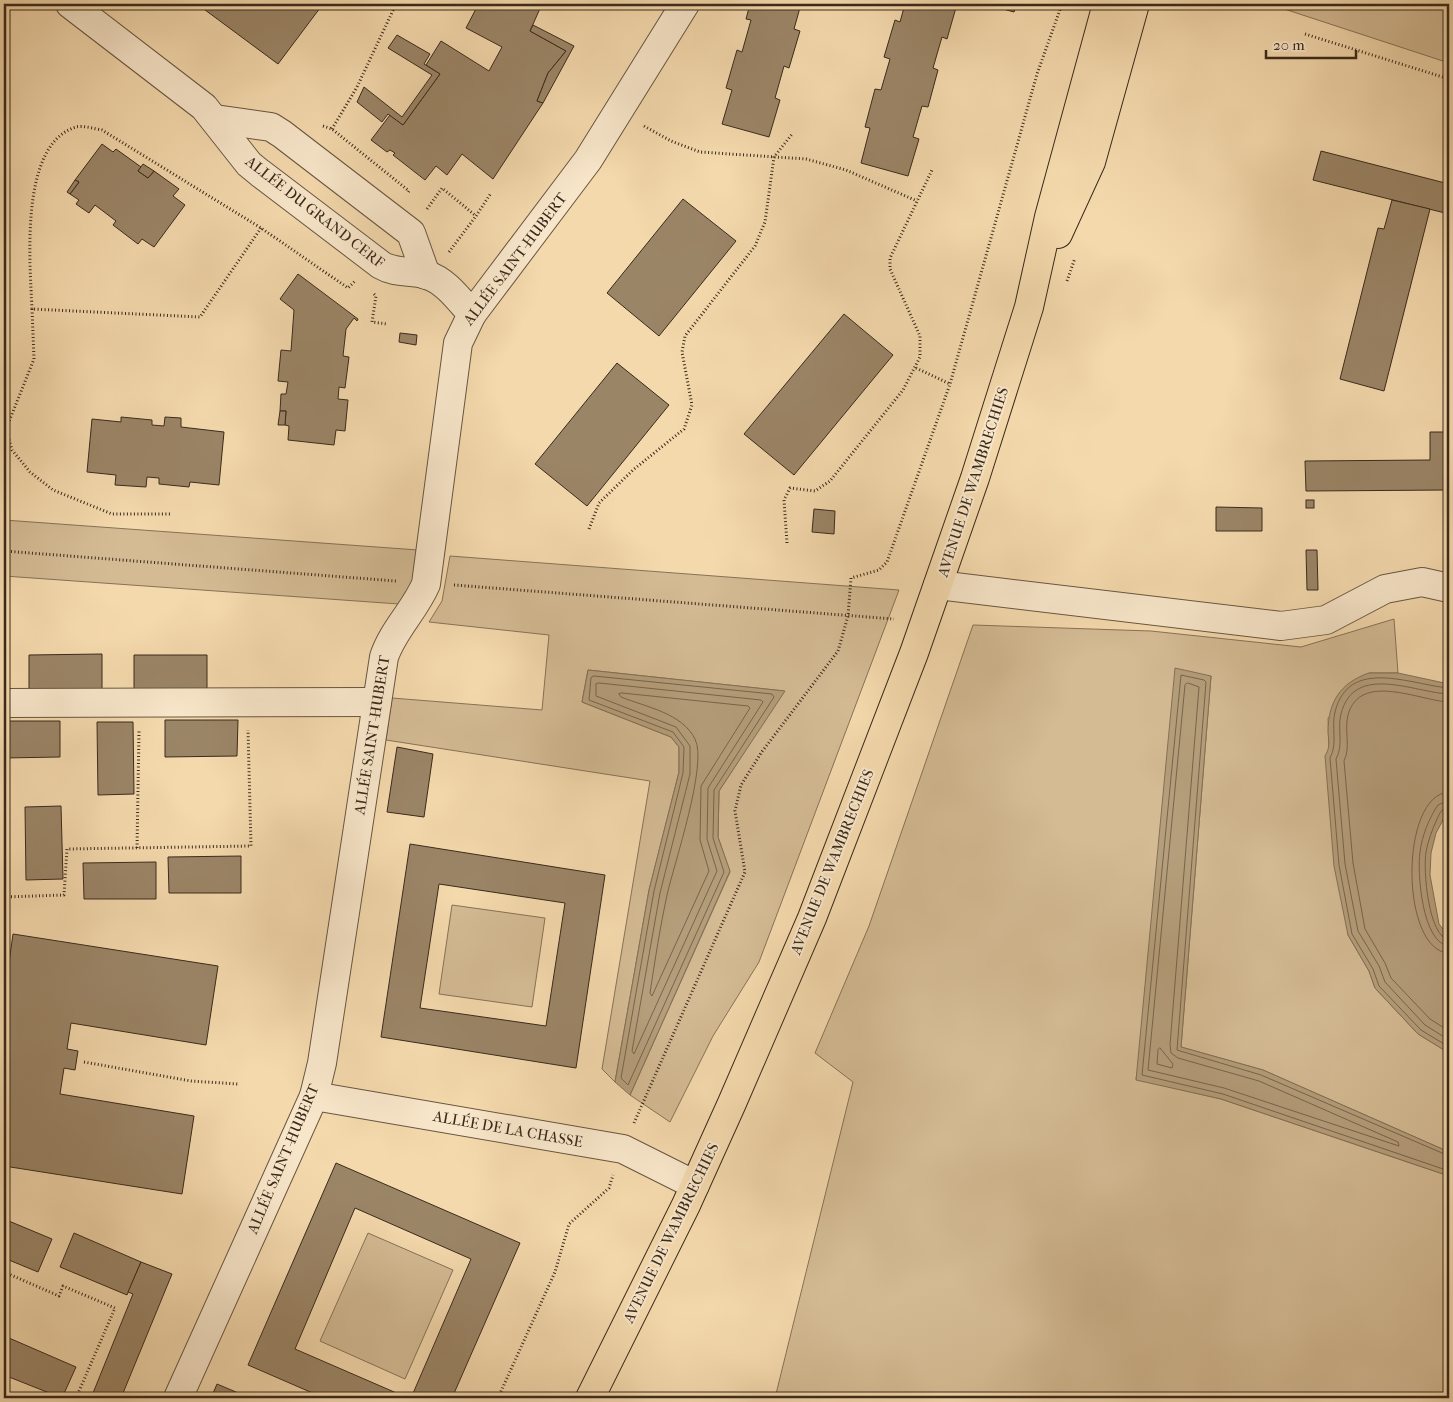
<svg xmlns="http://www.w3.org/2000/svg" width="1453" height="1402" font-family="'IM FELL French Canon',serif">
<rect width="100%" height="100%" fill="#f4d9ad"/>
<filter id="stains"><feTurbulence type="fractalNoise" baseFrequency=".004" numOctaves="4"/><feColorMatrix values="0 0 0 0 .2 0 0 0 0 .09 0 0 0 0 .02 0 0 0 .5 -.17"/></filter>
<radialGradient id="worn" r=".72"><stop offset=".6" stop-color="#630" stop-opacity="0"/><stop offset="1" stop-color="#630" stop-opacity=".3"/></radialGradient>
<g fill="#d4bb94" stroke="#877258">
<path d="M1269 4H1449V63Z"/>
<path d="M4 520 418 550 413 595 399 604 4 576Z"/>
<path d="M450 556 899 590 759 962 713 1036 670 1122 630 1095 730 872 718 837 719 791 784 691 588 670 582 702 671 737 679 747V772L649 890 615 1082 602 1069 650 781 386 740 392 698 542 710 549 635 429 622 442 601Z"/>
<path d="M1394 619 1398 673H1369L1328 718 1329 750 1348 935 1369 971 1375 988 1418 1034 1449 1053V1152L1263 1070 1181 1047 1211 676 1136 1079 1221 1099 1449 1176V1398H775L853 1082 815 1053 869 926 973 625 1151 631 1301 647Z"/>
<path d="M452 905 545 918 532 1007 439 994Z"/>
<path d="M368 1233 453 1270 405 1379 320 1341Z"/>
</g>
<g fill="#b59e7b" stroke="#847055">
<path d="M1175 668 1211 676 1181 1047 1263 1070 1449 1152V1176L1221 1099 1136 1080Z"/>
<path d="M588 670 785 691 719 791 718 837 730 871 630 1095 615 1082 649 890 679 772V747L671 737 582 702Z"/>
<path d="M1369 673H1398L1449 684V809L1436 833 1431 853 1430 875 1439 924 1449 937V1053L1418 1034 1375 988 1369 971 1348 935 1334 866 1325 756C1330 748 1329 742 1328 733 1328 702 1340 683 1369 673Z"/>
</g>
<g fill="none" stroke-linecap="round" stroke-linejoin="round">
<g stroke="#78644b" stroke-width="1">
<path d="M594 676 772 694 774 697 714 790 713 838 724 872 628 1085 621 1078 654 891 683 773 684 747 673 732 589 700 591 678Z"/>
<path d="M599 683 761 700 763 702 708 788 707 839 717 871 634 1054 632 1051 660 893 690 774V746L676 727 596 696V684Z"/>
<path d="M1188 683 1199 687 1170 1045 1171 1053 1178 1058 1259 1081 1398 1142 1399 1146 1224 1088 1148 1070 1185 685Z"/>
<path d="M1449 688C1411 685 1349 656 1335 712 1331 727 1338 744 1330 758L1339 865 1352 934 1373 969 1379 986 1421 1030 1449 1047"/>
<path d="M622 693 748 706 750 708 701 786 700 840 709 871 652 996 650 993C655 960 660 927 667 895 674 864 708 764 695 739 682 713 646 707 621 697L619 694Z"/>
<path d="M1449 694C1415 693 1354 662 1341 714 1337 729 1344 745 1336 759L1345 864 1358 931 1379 966 1385 982 1425 1025 1449 1040"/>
<path d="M1449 702C1420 701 1360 671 1348 715 1344 731 1351 747 1344 761L1353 863 1365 929 1385 963 1391 978 1430 1019 1449 1031"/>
<path d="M1449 792C1399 794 1400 952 1449 953"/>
<path d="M1449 800 1438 805C1429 818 1422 836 1420 852 1417 872 1422 944 1449 946"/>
<path d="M1449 806C1442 807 1440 813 1437 819 1432 830 1428 841 1426 852 1423 869 1428 937 1449 940"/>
<path d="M1160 1048 1173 1064 1172 1068 1157 1064 1158 1050Z"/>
<path d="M1449 1156 1261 1075 1177 1050 1206 682 1204 680 1181 675 1142 1075 1223 1094 1449 1171"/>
</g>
</g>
<g fill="#9b8567" stroke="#3a2a1b" fill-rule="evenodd">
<path d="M197 4H323L278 64Z"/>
<path d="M475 4H542L530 31 566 51 548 73 537 101 543 103 493 179 462 154 447 175 436 166 425 180 393 155 395 153 390 150 387 152 371 140 390 115 403 125 440 74 426 65 441 41 489 71 502 47 466 28 478 5Z"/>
<path d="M750 4H801L794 29 800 31 789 68 784 66 775 98 780 100 769 137 722 124 732 90 726 88 737 50 742 52 751 20 746 19Z"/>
<path d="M905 4H957L947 39 942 37 933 68 938 70 928 107 922 106 913 137 919 139 908 176 861 163 870 128 865 127 875 89 881 90 890 59 884 57 895 20 900 22Z"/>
<path d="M993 4H1017L1014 12 992 6Z"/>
<path d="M533 25 574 46 543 103 537 101 548 73 566 51 530 31Z"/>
<path d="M397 35 430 54 424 64 440 74 403 125 388 114 382 122 357 102 364 87 402 117 432 75 388 48Z"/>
<path d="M102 144 113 152 116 149 141 167 138 171 148 178 154 171 179 189 173 196 185 205 154 247 142 239 138 244 113 225 116 221 95 205 89 213 76 204 79 200 70 194 79 182 75 180Z"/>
<path d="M1321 151 1449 184V214L1313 180Z"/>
<path d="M143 164 154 171 148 178 138 171Z"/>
<path d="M75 180 79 182 70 194 67 192Z"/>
<path d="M683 199 736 241 659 336 607 293Z"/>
<path d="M1392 200 1430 209 1384 391 1340 379 1378 228 1384 229Z"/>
<path d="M298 274 358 319 357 321 354 318 346 329 343 356 349 357 345 388 339 387 338 399 348 400 345 431 336 430 334 445 288 440 289 426 285 425 286 411H280L281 394H286L288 382 278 381 281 350 291 351 294 310 280 299Z"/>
<path d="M844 314 893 355 794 475 744 434Z"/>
<path d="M400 333 417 335 416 345 399 342Z"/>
<path d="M617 363 669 405 587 506 535 464Z"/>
<path d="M280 411H286L285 425H278Z"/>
<path d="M121 417 152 420V425L164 426 165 417 181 418V427L224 432 219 485 190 482 189 487 159 484V478L147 477 146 487 115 485 116 475 87 472 92 419 121 422Z"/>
<path d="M1430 432H1449V490L1306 491 1305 461 1430 460Z"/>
<rect x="1306" y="500" width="8" height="8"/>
<path d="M1216 507 1262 508V531H1216Z"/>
<path d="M814 509 835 511 834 534 812 532Z"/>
<path d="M1306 550H1317L1318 590H1307Z"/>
<path d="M102 654V691L29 692V655Z"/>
<path d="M134 655H207V691L134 692Z"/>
<path d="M165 720H238L237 756 165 757Z"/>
<path d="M4 721H60V757L4 758Z"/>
<path d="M97 722H133L134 794 98 795Z"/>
<path d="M397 747 433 754 424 817 387 812Z"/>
<path d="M61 806 63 879 26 880 25 807Z"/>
<path d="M410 844 605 875 576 1068 381 1037ZM439 884 565 903 546 1026 420 1008Z"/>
<path d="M241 856V893H169L168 857Z"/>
<path d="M156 862V899H84L83 863Z"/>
<path d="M13 934 218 966 206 1045 71 1023 67 1049 78 1051 75 1070 64 1068 60 1094 194 1116 182 1194 4 1166V998Z"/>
<path d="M336 1163 520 1243 452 1398H411L471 1259 355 1208 295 1349 408 1398H324L248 1365Z"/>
<path d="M4 1219 52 1239 38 1272 4 1258Z"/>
<path d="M74 1233 141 1262 127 1295 60 1267Z"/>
<path d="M141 1262 172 1274 121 1398H91L133 1294 128 1292Z"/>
<path d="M9 1338 76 1367 62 1398 4 1375V1351Z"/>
<path d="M217 1384 250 1398H211Z"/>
</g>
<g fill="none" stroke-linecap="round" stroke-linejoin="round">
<g stroke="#685640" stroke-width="30">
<g id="minor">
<path d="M70 4 204 107 249 164 260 173 381 265C396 274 412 270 427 275 446 281 459 300 472 314"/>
<path d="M215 119 271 127 282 134 411 233 426 275"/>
<path d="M938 585 1281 626 1326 620 1385 589 1422 582 1449 588"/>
<path d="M5 703 377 702"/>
<path d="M314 1096 623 1149 695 1185"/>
<path d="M178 1398 314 1096 322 1063 384 657C393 630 415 610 426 584L458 343 472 314 588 160 685 4"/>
</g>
</g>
<g stroke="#3a2a1b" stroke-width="30">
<g id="major">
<path d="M1058 234 1091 162 1135 4"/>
<path d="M590 1398 686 1205 732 1103 812 918 914 653 975 478 1029 307 1049 217 1107 4"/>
</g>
</g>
<g stroke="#3a2a1b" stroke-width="3" stroke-dasharray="1 2.5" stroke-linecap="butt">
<path d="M1305 34 1449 79"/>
<path d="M323 126 332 129 409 191 407 194"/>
<path d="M644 126 671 141 700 152 806 159 846 170 917 201"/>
<path d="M332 129 357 87 396 4"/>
<path d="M427 209 442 188 476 216 491 193"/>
<path d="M261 228 200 317 32 309C30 263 19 144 76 127 83 125 95 129 102 130L261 228 348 288 355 281"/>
<path d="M449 252 476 216"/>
<path d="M1067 281 1075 258"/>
<path d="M374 294 376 296 372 322 387 324"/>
<path d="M32 309 34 359 6 429 12 450 30 472 53 490 112 514H170"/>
<path d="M916 368 950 384"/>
<path d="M589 529 599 503 633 470 684 429 692 405 682 352 685 336 755 246 765 222 774 157 793 133"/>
<path d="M787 543 784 500 790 488 815 491 830 481 903 390 920 357V336L890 269V258L932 170"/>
<path d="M4 551 396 581"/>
<path d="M454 585 894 619"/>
<path d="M137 848 139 731"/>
<path d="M4 897 64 895 67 849 251 846 248 730"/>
<path d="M4 910 8 935 4 958"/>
<path d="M84 1062 191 1081 238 1084"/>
<path d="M634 1123 745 872 735 811 741 785 761 753 838 651 848 616 851 578 879 570 887 562 950 384 1037 74 1062 4"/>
<path d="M4 1272 59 1296 63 1286 115 1308 76 1398"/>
<path d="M4 1287 9 1275"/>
<path d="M4 1394 14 1398"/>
<path d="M498 1398 555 1272 569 1224 609 1188 613 1175"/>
</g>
<use href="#minor" stroke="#f8e6ca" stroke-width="28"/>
<use href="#major" stroke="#f4d9ad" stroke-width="28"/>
</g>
<g text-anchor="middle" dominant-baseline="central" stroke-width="4" stroke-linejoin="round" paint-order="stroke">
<g font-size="15" fill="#3a2a1b" stroke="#f8e6ca">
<text transform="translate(315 212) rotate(38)">ALLÉE DU GRAND CERF</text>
<text transform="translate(515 259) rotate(-53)">ALLÉE SAINT-HUBERT</text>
<text transform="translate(973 482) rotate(-72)">AVENUE DE WAMBRECHIES</text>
<text transform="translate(372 735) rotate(-81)">ALLÉE SAINT-HUBERT</text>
<text transform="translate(832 862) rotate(-68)">AVENUE DE WAMBRECHIES</text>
<text transform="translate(508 1129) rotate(10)">ALLÉE DE LA CHASSE</text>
<text transform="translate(283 1159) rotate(-67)">ALLÉE SAINT-HUBERT</text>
<text transform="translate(671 1233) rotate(-64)">AVENUE DE WAMBRECHIES</text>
</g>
</g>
<rect width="1453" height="1402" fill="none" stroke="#f4d9ad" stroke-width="20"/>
<rect x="5" y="5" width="1443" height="1392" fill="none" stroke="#3a2a1b" stroke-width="2.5"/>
<rect x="10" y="10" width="1433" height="1382" fill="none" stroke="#3a2a1b"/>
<path d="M1266 50v8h90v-8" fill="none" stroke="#3a2a1b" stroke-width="2.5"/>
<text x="1273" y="50" font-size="15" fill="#3a2a1b" stroke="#f8e6ca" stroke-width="4" paint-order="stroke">20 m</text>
<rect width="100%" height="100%" filter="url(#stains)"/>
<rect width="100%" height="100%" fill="url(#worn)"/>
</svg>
